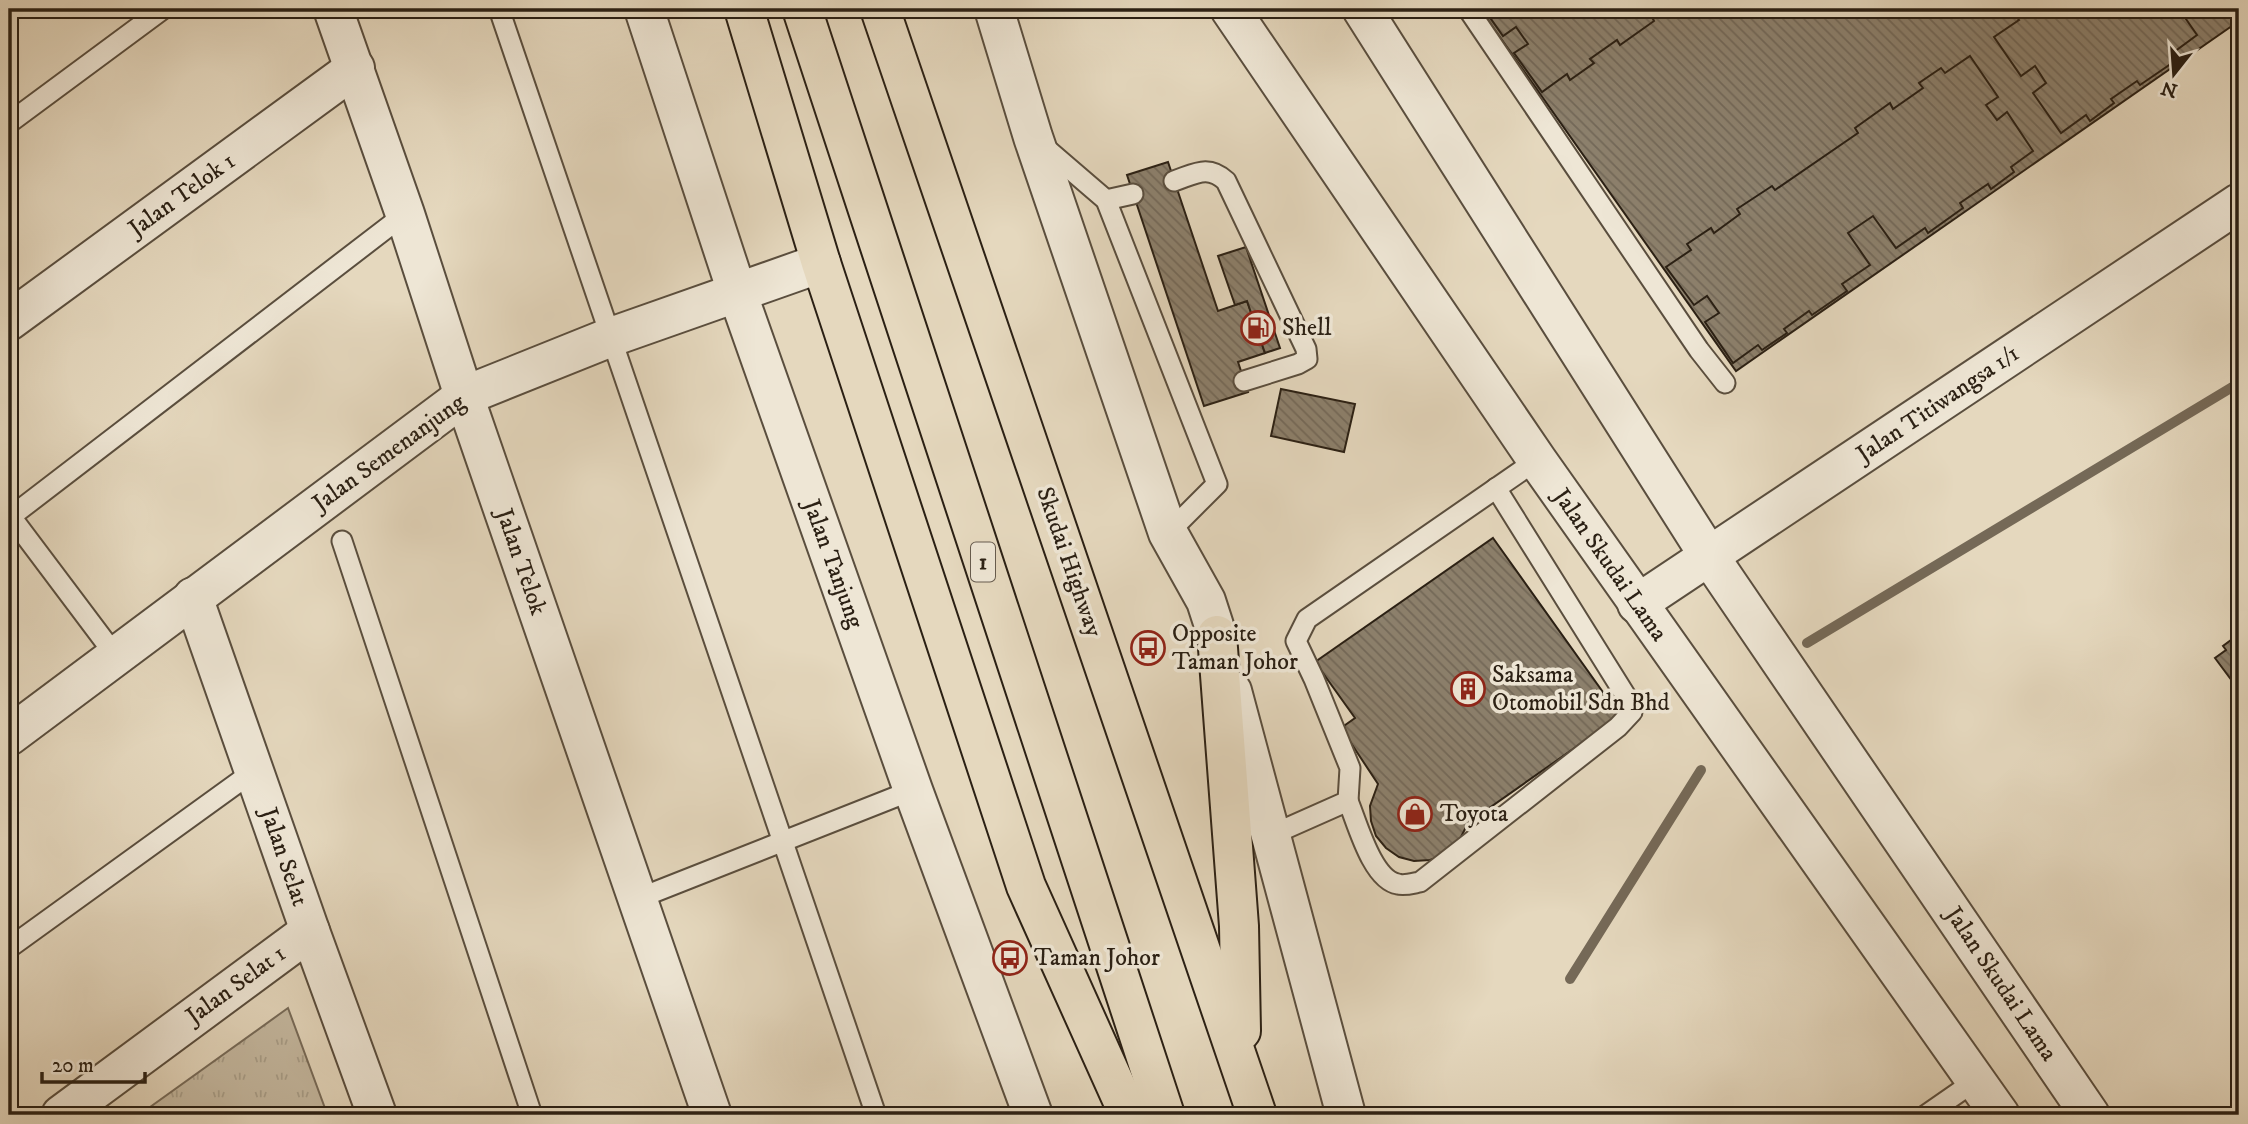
<svg xmlns="http://www.w3.org/2000/svg" width="2248" height="1124" font-family="'IM FELL DW Pica',serif">
<defs>
<pattern id="park-tufts" width="24" height="20" patternUnits="userSpaceOnUse" patternTransform="scale(1.75)"><rect width="24" height="20" fill="#c5b9a1"/><path d="M3 7l-1-3M5 7V3M7 7l1-3M15 17l-1-3M17 17v-4M19 17l1-3" fill="none" stroke="#a99f8a"/></pattern>
<pattern id="building-back-hatch" width="6" height="6" patternUnits="userSpaceOnUse" patternTransform="scale(1.75)"><rect width="6" height="6" fill="#8c806c"/><path d="M-1 5l2 2M0 0l6 6M5-1l2 2" fill="none" stroke="#736858"/></pattern>
</defs>
<rect width="100%" height="100%" fill="#e5d8be"/>
<filter id="stains"><feTurbulence type="fractalNoise" baseFrequency=".00286" numOctaves="4"/><feColorMatrix values="0 0 0 0 .2 0 0 0 0 .09 0 0 0 0 .02 0 0 0 .5 -.17"/></filter>
<radialGradient id="worn" r=".72"><stop offset=".6" stop-color="#630" stop-opacity="0"/><stop offset="1" stop-color="#630" stop-opacity=".3"/></radialGradient>
<path fill="url(#park-tufts)" stroke="#786c5a" stroke-width="2" d="M288 1008 326 1111 317 1115H139Z"/>
<g fill="none" stroke-linecap="round" stroke-linejoin="round">
<g stroke="#756957" stroke-width="10">
<path d="M1807 643 2239 383"/>
<path d="M1570 979 1701 770"/>
</g>
</g>
<g fill="url(#building-back-hatch)" stroke="#2b2014" stroke-width="2">
<path d="M1480 9H2239V21L1736 371Z"/>
<path d="M1484 9H1660L1651 15 1654 21 1620 45 1617 40 1590 59 1594 63 1570 80 1567 74 1542 92 1514 53 1528 44 1516 27 1503 36Z"/>
<path d="M2024 9H2179L2197 35 2170 55 2175 61 2140 85 2137 81 2111 99 2114 103 2090 121 2086 115 2061 133 2033 93 2046 83 2035 66 2021 76 1994 37 2019 20 2015 15Z"/>
<path d="M1970 56 1998 97 1986 105 1997 120 2007 112 2033 151 2011 167 2014 172 1991 189 1988 184 1960 203 1963 208 1928 233 1925 228 1896 248 1873 216 1848 233 1870 265 1842 284 1847 291 1812 315 1809 311 1784 329 1787 333 1762 350 1758 345 1733 363 1705 322 1719 313 1707 296 1694 305 1666 267 1691 250 1687 244 1711 228 1714 233 1740 214 1737 209 1772 186 1775 190 1858 133 1855 128 1890 103 1893 109 1923 88 1919 83 1941 68 1945 73Z"/>
<path d="M1168 162 1218 311 1247 301 1265 353 1238 362 1248 392 1204 406 1127 175Z"/>
<path d="M1246 247 1280 348 1265 353 1247 301 1235 305 1218 256Z"/>
<path d="M1281 389 1355 404 1344 452 1271 436Z"/>
<path d="M1493 538 1620 716 1468 823 1457 845 1445 855 1430 860 1414 861 1399 857 1386 848 1376 836 1371 821 1370 806 1378 784 1341 728 1355 718 1315 662Z"/>
<path d="M2239 634V702L2233 693 2238 689 2215 658 2226 650 2223 646Z"/>
</g>
<g fill="none" stroke-linecap="round" stroke-linejoin="round">
<g stroke="#5a4e3e" stroke-width="23">
<g id="service">
<path d="M499 9 876 1115"/>
<path d="M1468 9 1699 350 1725 383"/>
<path d="M9 123 163 9"/>
<path d="M1042 145 1106 200 1217 484 1168 533"/>
<path d="M1174 181C1195 174 1208 164 1226 181L1306 349 1307 359 1298 364 1244 381"/>
<path d="M1106 200 1133 194"/>
<path d="M9 514 115 655"/>
<path d="M9 518 405 214"/>
<path d="M342 541 532 1115"/>
<path d="M1348 801C1357 822 1372 880 1398 884 1404 886 1414 883 1420 882L1618 727 1632 712 1629 701 1496 488"/>
<path d="M1269 836 1348 801 1350 768 1314 679 1296 641 1307 619 1537 460"/>
<path d="M637 899 913 790"/>
<path d="M9 948 254 771"/>
<path d="M1926 1115 1975 1081"/>
</g>
</g>
<g stroke="#5a4e3e" stroke-width="42">
<g id="minor">
<path d="M333 9 405 214 464 396 712 1115"/>
<path d="M644 9 737 292 913 790 1033 1115"/>
<path d="M9 321 355 68"/>
<path d="M193 597 310 931 377 1115"/>
<path d="M1637 604 2239 203"/>
<path d="M1232 691 1346 1115"/>
<path d="M9 736 464 396 611 337 821 263"/>
<path d="M61 1115 310 931"/>
</g>
</g>
<g stroke="#5a4e3e" stroke-width="42">
<g id="tertiary">
<path d="M994 9 1033 137 1168 533 1206 601 1217 635"/>
<path d="M1230 9 1537 460 2000 1115"/>
<path d="M1362 9 1709 556 2090 1115"/>
</g>
</g>
<g stroke="#2b2014" stroke-width="42">
<path id="primary" d="M744 9 821 263 1026 886 1129 1115"/>
</g>
<g stroke="#2b2014" stroke-width="42">
<g id="trunk">
<path d="M802 9 1165 1115"/>
<path d="M880 9 1257 1115"/>
<path d="M1217 635 1239 926 1241 1031"/>
</g>
</g>
<use href="#service" stroke="#eee6d5" stroke-width="19"/>
<use href="#minor" stroke="#eee6d5" stroke-width="38"/>
<use href="#tertiary" stroke="#eee6d5" stroke-width="38"/>
<use href="#primary" stroke="#e5d8be" stroke-width="38"/>
<use href="#trunk" stroke="#e5d8be" stroke-width="38"/>
</g>
<defs>
<g id="fuel-ring" transform="scale(1.75)"><circle r="9.5" fill="#eee6d5" stroke="#8f2418" stroke-width="1.5"/><path d="M-5.5-6h7V0h2V4h1.3V-2.5L3-4.5l.8-.8L6-3V5H2.5V1h-1V6h-7ZM-4.2-4.7v3.2H.2V-4.7Z" fill="#8f2418"/></g>
<g id="bus-ring" transform="scale(1.75)"><circle r="9.5" fill="#eee6d5" stroke="#8f2418" stroke-width="1.5"/><path d="M-5-6H5V4H4V6H2V4H-2V6H-4V4H-5ZM-3.5-4V0h7V-4ZM-3.5 1.2v1.5H-2V1.2ZM2 1.2v1.5H3.5V1.2Z" fill="#8f2418"/></g>
<g id="building-ring" transform="scale(1.75)"><circle r="9.5" fill="#eee6d5" stroke="#8f2418" stroke-width="1.5"/><path d="M-4-6H4V6H1V3H-1V6H-4ZM-2.5-4.3h1.7v1.8h-1.7ZM.8-4.3h1.7v1.8H.8ZM-2.5-1h1.7V.8h-1.7ZM.8-1h1.7V.8H.8Z" fill="#8f2418"/></g>
<g id="shop-ring" transform="scale(1.75)"><circle r="9.5" fill="#eee6d5" stroke="#8f2418" stroke-width="1.5"/><path d="M-5-2.5h2.3a2.7 3.5 0 0 1 5.4 0H5L5.5 6h-11ZM-1.5-2.5h3a1.5 2.3 0 0 0-3 0Z" fill="#8f2418"/></g>
</defs>
<g fill-rule="evenodd">
<use href="#fuel-ring" x="1258" y="328"/>
<use href="#bus-ring" x="1148" y="648"/>
<use href="#building-ring" x="1468" y="689"/>
<use href="#shop-ring" x="1415" y="814"/>
<use href="#bus-ring" x="1010" y="958"/>
</g>
<g text-anchor="middle" dominant-baseline="central" stroke-width="7" stroke-linejoin="round" paint-order="stroke">
<rect fill="#eee6d5" stroke="#665b4e" stroke-width="2" x="971" y="542.5" width="24" height="39" rx="5"/>
<g font-size="23" font-weight="bold" fill="#2b2014">
<text x="983" y="562">1</text>
</g>
<g font-size="24" fill="#2b2014" stroke="#eee6d5">
<text transform="translate(182 195) rotate(-36)">Jalan Telok 1</text>
<text transform="translate(1938 404) rotate(-34)">Jalan Titiwangsa 1/1</text>
<text transform="translate(389 453) rotate(-36)">Jalan Semenanjung</text>
<text transform="translate(521 562) rotate(71)">Jalan Telok</text>
<text transform="translate(1069 562) rotate(71)">Skudai Highway</text>
<text transform="translate(833 564) rotate(70)">Jalan Tanjung</text>
<text transform="translate(1610 565) rotate(55)">Jalan Skudai Lama</text>
<text transform="translate(284 857) rotate(71)">Jalan Selat</text>
<text transform="translate(2001 984) rotate(56)">Jalan Skudai Lama</text>
<text transform="translate(236 985) rotate(-36)">Jalan Selat 1</text>
</g>
<g font-size="24" fill="#2b2014" stroke="#eee6d5" text-anchor="start">
<text x="1282" y="328">Shell</text>
<text x="1172" y="634">Opposite<tspan x="1172" dy="28">Taman Johor</tspan></text>
<text x="1492" y="675">Saksama<tspan x="1492" dy="28">Otomobil Sdn Bhd</tspan></text>
<text x="1440" y="814">Toyota</text>
<text x="1034" y="958">Taman Johor</text>
</g>
</g>
<rect width="2248" height="1124" fill="none" stroke="#e5d8be" stroke-width="35"/>
<rect x="10" y="10" width="2227" height="1103" fill="none" stroke="#2b2014" stroke-width="3.5"/>
<rect x="18" y="18" width="2213" height="1089" fill="none" stroke="#2b2014" stroke-width="2"/>
<g transform="translate(2174 74) rotate(197)" stroke="#eee6d5" stroke-width="5" paint-order="stroke">
<path d="M0-5L12 26L0 18L-12 26Z" fill="#2b2014"/>
<text y="-10" font-size="19" font-weight="bold" text-anchor="middle" fill="#2b2014">N</text>
</g>
<path d="M42 1072v10h103v-10" fill="none" stroke="#2b2014" stroke-width="3.5"/>
<text x="52" y="1072" font-size="21" fill="#2b2014" stroke="#eee6d5" stroke-width="5" paint-order="stroke">20 m</text>
<rect width="100%" height="100%" filter="url(#stains)"/>
<rect width="100%" height="100%" fill="url(#worn)"/>
</svg>
